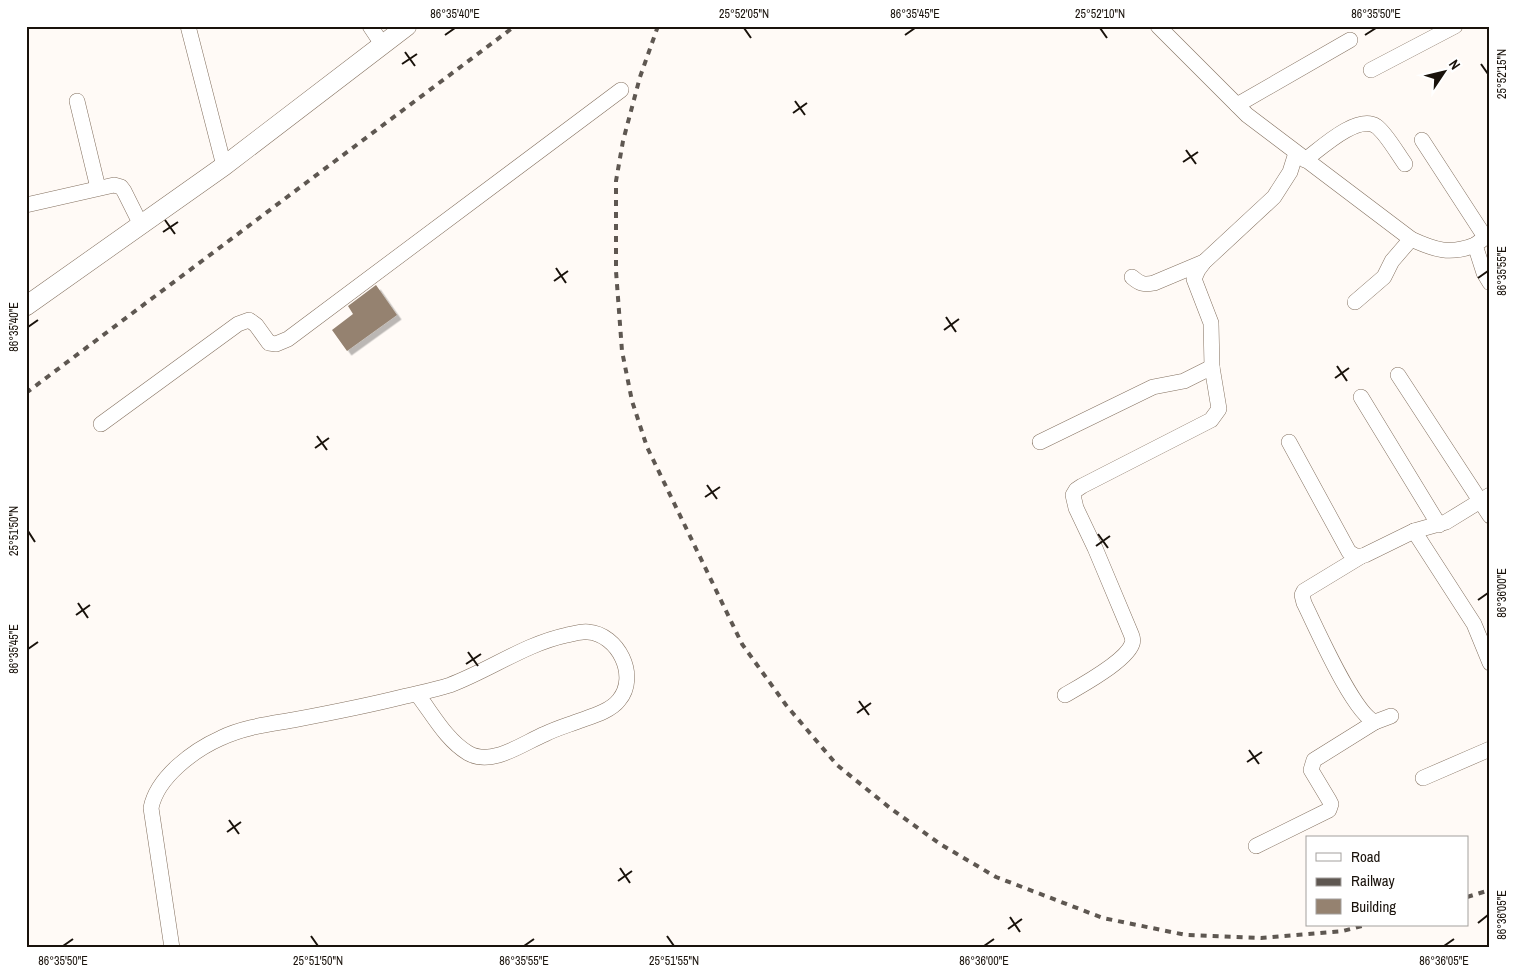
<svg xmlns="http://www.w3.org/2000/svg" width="1516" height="974" font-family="'Archivo Narrow',sans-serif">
<defs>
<filter id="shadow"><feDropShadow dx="4.5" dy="4.5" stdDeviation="0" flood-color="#0004"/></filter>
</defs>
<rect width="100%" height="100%" fill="#fffaf6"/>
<path fill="#958270" filter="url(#shadow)" d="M376 285 397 315 347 351 332 330 353 314 348 306Z"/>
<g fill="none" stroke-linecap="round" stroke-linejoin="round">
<g stroke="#847160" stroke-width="16">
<g id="minor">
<path d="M188 26 224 166"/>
<path d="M370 26 382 44"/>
<path d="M1158 26 1247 115 1411 239C1435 250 1450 255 1475 245"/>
<path d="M1371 70 1455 26"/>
<path d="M77 101 98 188"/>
<path d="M1237 105 1350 40"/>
<path d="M1422 140 1485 237"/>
<path d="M1305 160C1320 149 1357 114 1376 126 1386 133 1397 153 1405 164"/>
<path d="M26 205 114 185 121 187 124 191 141 225"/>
<path d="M1483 239 1475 245 1484 273 1490 283"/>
<path d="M1132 277C1140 284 1144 285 1154 283L1204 262"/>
<path d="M1355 302 1384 277 1392 261 1411 239"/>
<path d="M1398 375 1490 516"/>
<path d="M1361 397 1439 525"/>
<path d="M101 424 238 324 249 320 256 325 269 343 276 344 288 339 621 90"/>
<path d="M1040 442 1153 387 1184 381 1212 367"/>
<path d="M1289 442 1349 552C1355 556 1358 558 1365 555L1414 531 1446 522 1490 495"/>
<path d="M1414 531 1474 624 1490 663"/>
<path d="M1360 557 1304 591 1302 595 1304 603C1316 627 1353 713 1375 722L1391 716"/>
<path d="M1065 695C1081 686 1126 661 1132 644 1134 639 1131 634 1129 629L1095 548 1076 508 1073 495 1076 490 1082 486 1211 420 1219 409 1212 367 1211 323 1194 279 1198 270 1204 262 1274 197 1290 172 1296 153"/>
<path d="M1423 778 1490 749"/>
<path d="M1256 846 1329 810 1331 804 1329 800 1311 770 1314 760 1375 722"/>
<path d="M172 948 151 808C157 777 194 750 221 738 244 727 270 724 293 720 330 713 366 706 402 697 418 693 435 690 450 685 490 670 525 644 567 635 574 634 581 631 588 632 618 634 639 676 619 700 610 712 589 717 576 722 565 726 555 729 545 734 523 743 492 767 468 753 446 740 432 713 417 694"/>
</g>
</g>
<g stroke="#847160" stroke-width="20">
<path id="major" d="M26 306 224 166 407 26"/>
</g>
<use href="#minor" stroke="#fff" stroke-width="15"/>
<use href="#major" stroke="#fff" stroke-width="19"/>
<g stroke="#5e5751" stroke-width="4" stroke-dasharray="6 6" stroke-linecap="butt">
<path d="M658 26 640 77 623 141 616 181V271L622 351 632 401 647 447 742 644 786 705 837 765 890 808 940 844 996 877 1103 918 1186 935 1261 938 1343 931 1366 925"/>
<path d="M26 393 515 26"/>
<path d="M1467 897 1490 890"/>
</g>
</g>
<path fill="none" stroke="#19120b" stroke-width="2" d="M744 28 751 38M1100 28 1107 38M445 35 455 28M905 35 915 28M1365 35 1376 28M405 52 415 66M402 64 417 54M1481 64 1488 74M795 101 805 115M793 113 807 103M1186 150 1196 164M1183 162 1198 152M165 220 175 234M163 232 178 222M556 268 566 283M1478 278 1488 271M554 281 568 271M946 317 956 332M28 327 38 320M944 330 959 319M1337 366 1347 381M1335 378 1349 368M317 436 327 450M315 448 329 438M707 485 717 499M705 497 720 487M28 531 35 542M1098 534 1108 548M1096 546 1110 536M1478 600 1488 593M78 603 88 618M76 615 90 605M28 649 38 642M468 652 478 666M466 664 481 654M859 701 869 715M857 713 871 703M1249 750 1259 764M1247 762 1262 752M229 820 239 834M227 832 241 822M620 868 630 883M618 881 632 871M1010 917 1020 932M1478 923 1488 915M1008 929 1022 919M311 936 318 946M667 936 674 946M63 946 73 939M524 946 534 939M984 946 994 939M1444 946 1454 939"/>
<rect width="1516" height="974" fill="none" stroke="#ffffff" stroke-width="55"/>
<rect x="1306" y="836" width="162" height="90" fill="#ffffff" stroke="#a3a09d"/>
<rect x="1316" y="853" width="25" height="8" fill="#ffffff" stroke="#a3a09d"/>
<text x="1351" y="862" font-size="15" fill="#19120b">Road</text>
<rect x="1316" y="878" width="25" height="8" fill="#5e5751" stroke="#a3a09d"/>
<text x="1351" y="886" font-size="15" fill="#19120b">Railway</text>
<rect x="1316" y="899" width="25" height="15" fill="#958270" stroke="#a3a09d"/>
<text x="1351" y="912" font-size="15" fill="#19120b">Building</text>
<g transform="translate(1444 72) rotate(55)" stroke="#ffffff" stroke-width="4" paint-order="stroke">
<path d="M0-4L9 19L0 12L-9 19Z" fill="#19120b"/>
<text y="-8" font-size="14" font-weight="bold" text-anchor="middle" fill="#19120b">N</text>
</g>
<rect x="28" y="28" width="1460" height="918" fill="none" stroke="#19120b" stroke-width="2"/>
<g font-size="12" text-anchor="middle" fill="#19120b">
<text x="455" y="18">86°35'40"E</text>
<text x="744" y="18">25°52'05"N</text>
<text x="915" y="18">86°35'45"E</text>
<text x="1100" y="18">25°52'10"N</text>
<text x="1376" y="18">86°35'50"E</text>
<text transform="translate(1502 74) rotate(-90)" y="4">25°52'15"N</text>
<text transform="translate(1502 271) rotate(-90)" y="4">86°35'55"E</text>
<text transform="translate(14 327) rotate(-90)" y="4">86°35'40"E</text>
<text transform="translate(14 531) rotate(-90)" y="4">25°51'50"N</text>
<text transform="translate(1502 593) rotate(-90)" y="4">86°36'00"E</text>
<text transform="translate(14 649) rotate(-90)" y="4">86°35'45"E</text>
<text transform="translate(1502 915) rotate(-90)" y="4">86°36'05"E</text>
<text x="63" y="965">86°35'50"E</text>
<text x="318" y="965">25°51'50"N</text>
<text x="524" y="965">86°35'55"E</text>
<text x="674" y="965">25°51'55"N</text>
<text x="984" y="965">86°36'00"E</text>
<text x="1444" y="965">86°36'05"E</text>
</g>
</svg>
